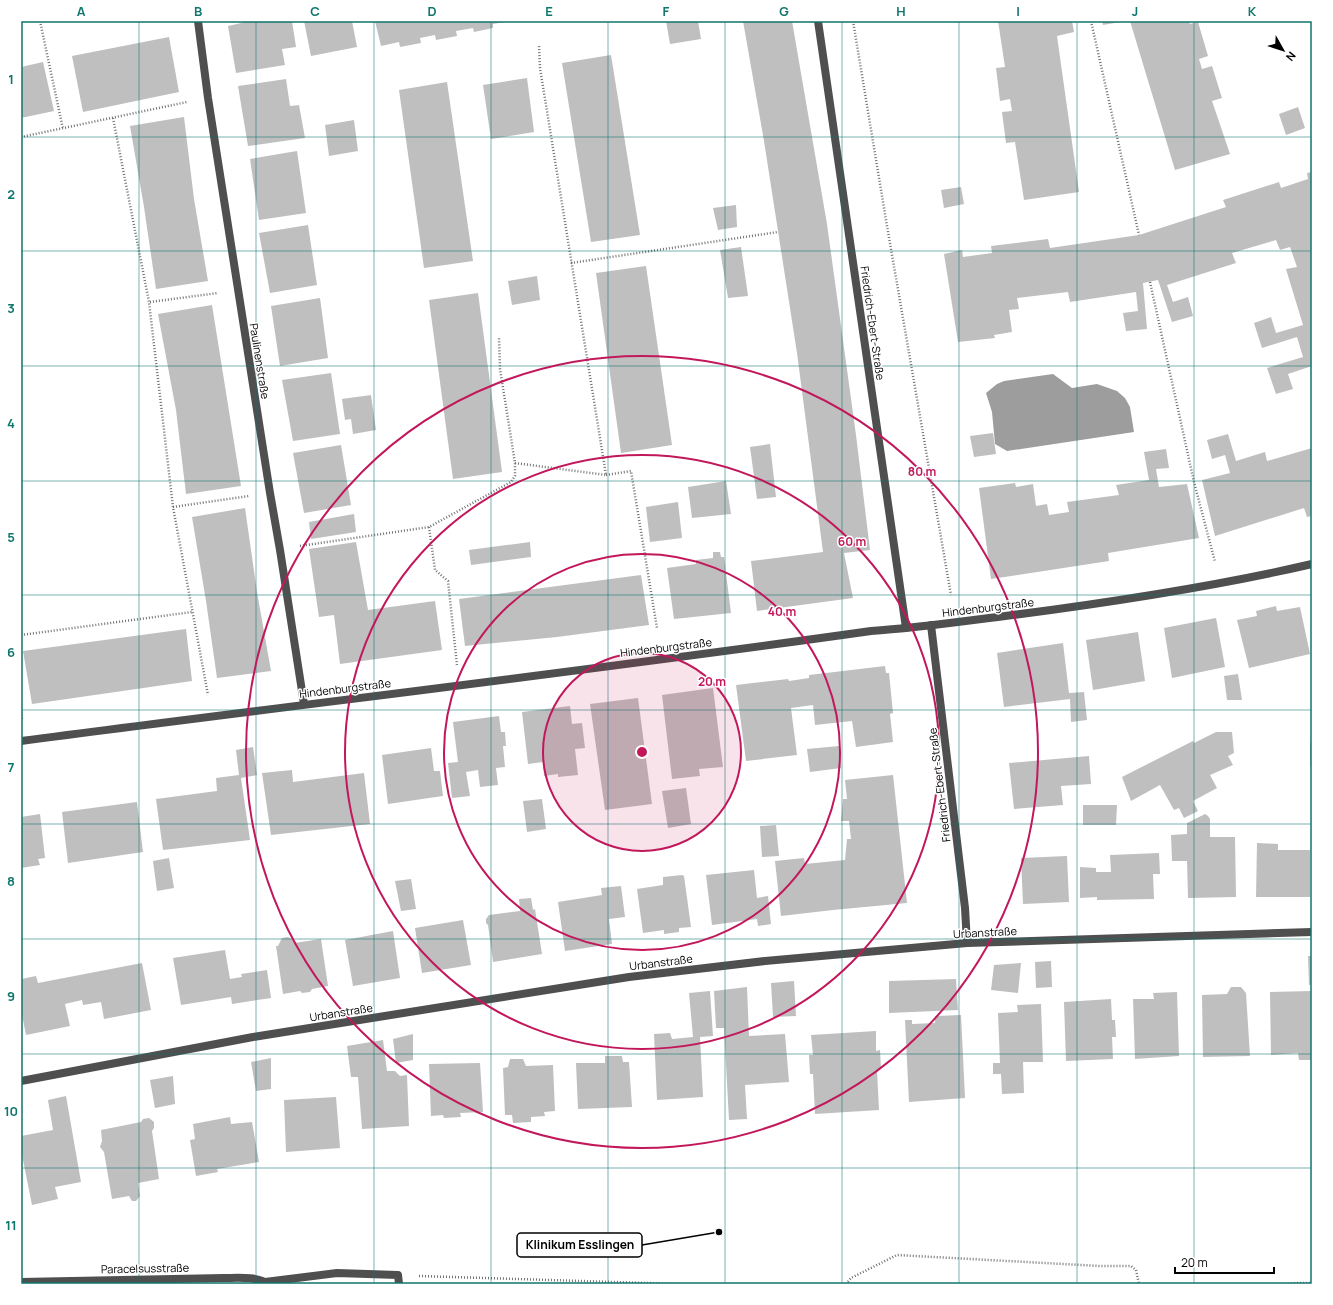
<svg xmlns="http://www.w3.org/2000/svg" width="1333" height="1305" font-family="Manrope,sans-serif">
<rect width="100%" height="100%" fill="#fff"/>
<path fill="#9d9d9d" d="M1053 374 1072 388 1097 384 1117 391 1125 398 1130 407 1134 432 1007 451 995 444 992 412 986 393 997 384 1004 381Z"/>
<g fill="#bfbfbf">
<path d="M250 21H292L296 47 282 49 285 65 236 73 228 26Z"/>
<path d="M304 21H352L357 47 311 56Z"/>
<path d="M375 21H503L504 22 493 24V28L474 32 473 28 456 31 457 36 436 40 435 35 420 38 421 43 400 47 399 42 381 46Z"/>
<path d="M666 21H698L701 39 670 44Z"/>
<path d="M743 21H792L827 224 856 435 870 550 844 553 853 598 757 611 751 561 823 552 797 353 764 141Z"/>
<path d="M998 21H1072L1074 32 1057 36 1079 192 1024 200 1015 142 1006 143 1002 112 1012 111 1010 99 1000 101 996 68 1005 67Z"/>
<path d="M1102 21H1120V22L1103 25Z"/>
<path d="M1130 21H1189L1190 24 1198 22 1208 56 1199 59 1202 69 1212 66 1222 98 1212 101 1230 154 1175 170Z"/>
<path d="M169 37 179 92 83 112 72 56Z"/>
<path d="M611 55 640 235 591 242 562 63Z"/>
<path d="M43 62 54 111 21 118V67Z"/>
<path d="M527 78 534 132 491 139 483 85Z"/>
<path d="M286 79 290 106 299 105 305 138 248 146 238 86Z"/>
<path d="M447 82 473 261 424 268 399 90Z"/>
<path d="M1298 107 1305 128 1286 135 1279 114Z"/>
<path d="M184 117 194 199 208 281 156 289 144 207 130 126Z"/>
<path d="M354 120 358 151 329 156 325 125Z"/>
<path d="M297 151 306 213 259 220 250 159Z"/>
<path d="M1312 172V366L1288 374 1293 389 1276 394 1267 368 1303 357 1297 337 1262 348 1254 323 1271 317 1276 333 1303 325 1286 269 1297 267 1290 247 1280 250 1276 240 1232 253 1236 263 1167 285 1173 302 1188 297 1193 316 1172 322 1158 280 1143 283 1147 329 1126 331 1123 313 1138 311 1136 292 1070 302 1068 292 1017 298 1019 309 1009 310 1012 332 994 335 995 338 958 342 944 254 962 250 963 257 992 253 991 246 1048 239 1050 248 1139 235 1226 207 1223 200 1279 182 1281 188 1308 179 1307 173Z"/>
<path d="M961 187 964 204 944 208 941 190Z"/>
<path d="M736 205 737 227 718 230 713 208Z"/>
<path d="M308 225 317 285 270 293 259 233Z"/>
<path d="M741 247 748 296 728 298 720 250Z"/>
<path d="M646 266 672 445 621 453 596 273Z"/>
<path d="M537 276 540 300 512 305 508 281Z"/>
<path d="M478 293 502 472 453 479 429 300Z"/>
<path d="M320 298 328 358 280 366 271 306Z"/>
<path d="M212 305 241 486 186 494 176 410 158 314Z"/>
<path d="M331 373 340 434 293 441 282 380Z"/>
<path d="M371 395 376 430 353 434 351 419 345 420 342 399Z"/>
<path d="M993 433 996 454 974 457 970 436Z"/>
<path d="M1228 434 1236 461 1265 452 1267 461 1312 448V516L1307 517 1304 508 1215 536 1202 480 1230 473 1225 455 1212 459 1207 440Z"/>
<path d="M770 444 776 497 757 499 750 447Z"/>
<path d="M341 445 351 505 304 513 293 453Z"/>
<path d="M1166 449 1169 468 1156 469 1159 487 1187 484 1199 538 1108 553 1109 561 991 579 979 488 1015 483 1016 487 1033 484 1036 506 1047 504 1049 515 1069 512 1067 502 1119 495 1116 485 1149 480 1144 452Z"/>
<path d="M726 481 731 514 692 518 688 487Z"/>
<path d="M678 502 682 538 650 542 646 507Z"/>
<path d="M245 508 257 592 271 671 217 678 206 601 192 517Z"/>
<path d="M354 514 356 532 311 539 309 522Z"/>
<path d="M356 542 368 610 435 601 442 650 340 664 334 615 319 617 309 549Z"/>
<path d="M530 542 531 557 471 565 469 550Z"/>
<path d="M713 552H720L721 557H724L731 613 674 619 667 568 696 564V560L713 558Z"/>
<path d="M641 575 649 625 557 637 465 646 459 599Z"/>
<path d="M1276 606 1277 611 1300 607 1310 654 1249 668 1237 620 1257 616 1256 611Z"/>
<path d="M1216 618 1225 667 1172 678 1164 628Z"/>
<path d="M186 629 192 681 32 704 23 651Z"/>
<path d="M1138 632 1145 681 1093 690 1086 640Z"/>
<path d="M1063 643 1069 693 1084 692 1087 720 1071 722 1070 699 1004 707 997 653Z"/>
<path d="M885 666 886 673H889L893 713 890 714 893 742 856 747 852 721 815 725 813 705 791 708 797 755 746 761 736 685 788 679 789 681 809 678V675Z"/>
<path d="M1238 674 1242 700H1227L1224 676Z"/>
<path d="M713 688 723 767 699 769 700 776 672 779 662 695Z"/>
<path d="M638 698 652 804 605 810 590 704Z"/>
<path d="M570 706 572 724 582 723 585 748 575 749 578 775 558 777V774L544 776 543 762 528 764 522 712Z"/>
<path d="M499 716 501 732H505L506 746H503L505 767 496 768 498 785 480 787 478 770 466 772 470 796 452 798 448 763 458 762 453 722Z"/>
<path d="M1216 732H1232L1234 753 1228 756 1233 765 1210 775 1217 788 1193 801 1198 811 1184 818 1179 808 1174 810 1160 785 1131 801 1122 777 1193 741 1194 743Z"/>
<rect x="1310" y="743" width="2" height="23"/>
<path d="M839 746 841 768 810 772 807 749Z"/>
<path d="M253 747 257 775 241 778 250 840 163 850 156 799 217 791 216 778 239 775 236 750Z"/>
<path d="M431 748 434 771H440L443 796 388 804 382 755Z"/>
<path d="M1089 756 1091 784 1061 786 1063 805 1014 809 1009 763Z"/>
<path d="M292 770 293 782 364 773 370 824 271 835 262 773Z"/>
<path d="M893 775 907 903 833 910 781 916 775 861 804 858 805 864 845 860 847 839H851L849 821H841L843 799H847L845 780Z"/>
<path d="M686 788 691 824 668 828 662 791Z"/>
<path d="M542 799 546 829 527 832 523 801Z"/>
<path d="M137 802 143 852 68 863 62 812Z"/>
<path d="M1083 805H1117L1116 825H1083Z"/>
<path d="M40 814 45 858 38 859 40 865 21 868V817Z"/>
<path d="M1205 814 1208 816 1210 819V837H1235L1236 897 1188 898 1187 861H1172L1171 835 1187 834V823Z"/>
<path d="M776 825 779 856 762 857 760 826Z"/>
<path d="M1257 843 1278 844V850H1310V897H1256Z"/>
<path d="M1159 853 1160 874H1153L1154 899 1097 900V897L1080 898V867L1096 868V872H1111L1110 855Z"/>
<path d="M1067 856 1069 902 1023 904 1021 858Z"/>
<path d="M169 858 174 888 157 891 153 861Z"/>
<path d="M754 870 757 898 768 896 771 924 758 926 757 919 712 925 706 875Z"/>
<path d="M682 875 684 876 691 927 679 928V932L664 934V930L643 933 637 889 663 885V877Z"/>
<path d="M411 879 416 909 401 911 395 881Z"/>
<path d="M621 886 625 917 609 919 612 944 565 951 558 902 602 895 601 888Z"/>
<path d="M531 898 533 910 535 909 542 954 493 962 488 925 486 923V919L489 915 520 911 519 899Z"/>
<path d="M463 920 471 965 422 973 415 928Z"/>
<path d="M393 931 400 978 353 986 345 940Z"/>
<path d="M288 937 294 940V943L321 939 328 986 312 989 310 992 302 993 300 991 283 994 276 946H278L282 938Z"/>
<path d="M225 950 230 979 242 977 241 974 267 970 271 998 232 1004 231 997 181 1005 173 958Z"/>
<path d="M1308 956H1312V985H1309Z"/>
<path d="M1051 961 1052 987 1036 988 1035 962Z"/>
<path d="M142 963 151 1010 104 1019 101 1002 83 1005 82 1000 65 1004 70 1026 26 1035 21 1010V979L36 976 38 983Z"/>
<path d="M1021 963 1018 993 991 990 994 965Z"/>
<path d="M956 979 958 1010 889 1013V981Z"/>
<path d="M794 981 796 1016 773 1017 771 983Z"/>
<path d="M747 987 749 1036 785 1034 789 1082 745 1085 747 1119 729 1120 724 1028H716L714 991Z"/>
<path d="M1231 987H1241L1246 993 1250 1056 1203 1057 1202 995 1227 994Z"/>
<path d="M710 991 713 1036 700 1037 703 1097 657 1100 654 1034 670 1033 672 1039 693 1037 689 993Z"/>
<path d="M1312 991V1060H1299L1298 1053 1271 1055 1270 992Z"/>
<path d="M1177 992 1179 1056 1135 1059 1133 999H1154L1153 993Z"/>
<path d="M1111 999 1112 1020H1115L1116 1037H1112L1113 1059 1066 1061 1064 1002Z"/>
<path d="M1041 1004 1043 1062H1023L1024 1093 1002 1094 1001 1074H993V1063H1000L998 1013 1018 1012 1017 1005Z"/>
<path d="M961 1015 965 1098 909 1102 905 1020H912V1024L935 1023V1016Z"/>
<path d="M876 1031V1051L880 1050 881 1069 877 1070 879 1110 815 1114 813 1074H810L809 1055H813L811 1035Z"/>
<path d="M413 1034V1060L396 1063 393 1039Z"/>
<path d="M383 1040 387 1071H395L400 1076 407 1075 409 1126 362 1129 358 1077H351L347 1046Z"/>
<path d="M605 1056H622L623 1062H629L632 1107 578 1109 576 1063H605Z"/>
<path d="M271 1058V1089L256 1091 251 1062Z"/>
<path d="M510 1059H523L526 1066 553 1065 555 1111 544 1112 545 1116 531 1117V1122L513 1123 512 1115H505L503 1068 508 1067Z"/>
<path d="M480 1063 483 1112 460 1113 461 1117 444 1118 443 1115 431 1116 429 1064Z"/>
<path d="M173 1076 175 1104 155 1108 150 1080Z"/>
<path d="M66 1096 81 1182 55 1187 58 1199 32 1205 21 1150V1136L53 1130 48 1100Z"/>
<path d="M336 1097 340 1148 286 1152 284 1100Z"/>
<path d="M230 1117 231 1124 252 1122 259 1162 217 1169 218 1172 196 1176 190 1140 195 1139 193 1124Z"/>
<path d="M149 1118 154 1122V1128L152 1131 159 1179 138 1183 140 1196 136 1201H132L129 1196 112 1199 104 1152 100 1147 102 1141 101 1130 141 1122 143 1119Z"/>
</g>
<g fill="none" stroke-linecap="round" stroke-linejoin="round">
<g stroke="#717171" stroke-width="2.5" stroke-dasharray="1 2" stroke-linecap="butt">
<path d="M40 21 63 129"/>
<path d="M853 21 887 226 951 595"/>
<path d="M1091 21 1139 235"/>
<path d="M113 118 149 302 173 507 208 695"/>
<path d="M21 137 187 102"/>
<path d="M571 263 778 232"/>
<path d="M1150 282 1194 482 1215 562"/>
<path d="M150 302 218 293"/>
<path d="M515 463 606 475 540 68 539 45"/>
<path d="M606 475 631 471 657 628"/>
<path d="M173 507 249 496"/>
<path d="M429 527 435 570 448 581 457 665"/>
<path d="M300 546 429 527 511 482 515 476V463L500 369 499 337"/>
<path d="M21 635 192 612"/>
<path d="M21 709 22 719"/>
<path d="M419 1276 680 1284"/>
<path d="M846 1284 851 1278 897 1255 1100 1266H1131L1136 1270 1139 1284"/>
<path d="M1288 1284 1295 1283H1312"/>
</g>
<path stroke="#4f4f4f" stroke-width="8" d="M265 1282 337 1273 398 1275 399 1284"/>
<g stroke="#4f4f4f" stroke-width="8">
<path d="M198 21 208 98 270 493 280 550 304 704"/>
<path d="M818 21 906 628"/>
<path d="M931 625 965 908 967 943"/>
<path d="M21 741C304 704 588 671 871 631 918 628 965 621 1013 615 1113 602 1213 587 1312 564"/>
<path d="M21 1081 253 1037 629 977 765 961 967 943 1312 932"/>
<path d="M21 1282 224 1278C237 1278 257 1276 268 1284"/>
</g>
</g>
<path fill="none" stroke="#0f766e" stroke-width="1" stroke-opacity="0.55" d="M139 21V1284M256 21V1284M374 21V1284M491 21V1284M608 21V1284M725 21V1284M842 21V1284M959 21V1284M1077 21V1284M1194 21V1284M21 137H1312M21 251H1312M21 366H1312M21 481H1312M21 595H1312M21 710H1312M21 824H1312M21 939H1312M21 1054H1312M21 1168H1312"/>
<circle cx="642" cy="752" r="99" fill="#c2185b" fill-opacity=".12"/>
<g fill="none" stroke="#c2185b" stroke-width="2">
<circle cx="642" cy="752" r="99"/>
<circle cx="642" cy="752" r="198"/>
<circle cx="642" cy="752" r="297"/>
<circle cx="642" cy="752" r="396"/>
</g>
<g text-anchor="middle" dominant-baseline="central" stroke-width="3" stroke-linejoin="round" paint-order="stroke">
<g font-size="11" fill="#000" stroke="#fff">
<text transform="translate(873 323) rotate(82)">Friedrich-Ebert-Straße</text>
<text transform="translate(260 361) rotate(81)">Paulinenstraße</text>
<text transform="translate(988 607) rotate(-7)">Hindenburgstraße</text>
<text transform="translate(666 647) rotate(-7)">Hindenburgstraße</text>
<text transform="translate(345 688) rotate(-7)">Hindenburgstraße</text>
<text transform="translate(939 785) rotate(-97)">Friedrich-Ebert-Straße</text>
<text transform="translate(985 932) rotate(-3)">Urbanstraße</text>
<text transform="translate(661 962) rotate(-7)">Urbanstraße</text>
<text transform="translate(341 1012) rotate(-9)">Urbanstraße</text>
<text transform="translate(145 1268) rotate(-1)">Paracelsusstraße</text>
</g>
</g>
<circle cx="642" cy="752" r="6" fill="#c2185b" stroke="#fff" stroke-width="2"/>
<g font-size="12" text-anchor="middle" font-weight="bold" fill="#c2185b" stroke="#fff" stroke-width="3" stroke-linejoin="round" paint-order="stroke">
<text x="922" y="476">80 m</text>
<text x="852" y="546">60 m</text>
<text x="782" y="616">40 m</text>
<text x="712" y="686">20 m</text>
</g>
<path fill="none" stroke="#000" stroke-width="1.5" d="M719 1232L642 1245"/>
<circle fill="#000" stroke="#fff" stroke-width="1.5" cx="719" cy="1232" r="4"/>
<rect fill="#fff" stroke="#000" stroke-width="1.5" x="517" y="1233" width="125" height="24" rx="4"/>
<g font-size="12" text-anchor="middle" font-weight="bold" fill="#000">
<text x="580" y="1249">Klinikum Esslingen</text>
</g>
<rect width="1333" height="1305" fill="none" stroke="#ffffff" stroke-width="44"/>
<g transform="translate(1283 50) rotate(129)" stroke="#ffffff" stroke-width="3" paint-order="stroke">
<path d="M0-3L7 15L0 10L-7 15Z" fill="#000000"/>
<text y="-6" font-size="11" font-weight="bold" text-anchor="middle" fill="#000000">N</text>
</g>
<path d="M1175 1267v6h99v-6" fill="none" stroke="#000000" stroke-width="2"/>
<text x="1181" y="1267" font-size="12" fill="#000000" stroke="#ffffff" stroke-width="3" paint-order="stroke">20 m</text>
<rect x="22" y="22" width="1289" height="1261" fill="none" stroke="#0f766e" stroke-width="1.5"/>
<g font-size="13" text-anchor="middle" font-weight="bold" fill="#0f766e">
<text x="81" y="16">A</text>
<text x="198" y="16">B</text>
<text x="315" y="16">C</text>
<text x="432" y="16">D</text>
<text x="549" y="16">E</text>
<text x="666" y="16">F</text>
<text x="784" y="16">G</text>
<text x="901" y="16">H</text>
<text x="1018" y="16">I</text>
<text x="1135" y="16">J</text>
<text x="1252" y="16">K</text>
<text x="11" y="84">1</text>
<text x="11" y="199">2</text>
<text x="11" y="313">3</text>
<text x="11" y="428">4</text>
<text x="11" y="542">5</text>
<text x="11" y="657">6</text>
<text x="11" y="772">7</text>
<text x="11" y="886">8</text>
<text x="11" y="1001">9</text>
<text x="11" y="1116">10</text>
<text x="11" y="1230">11</text>
</g>
</svg>
